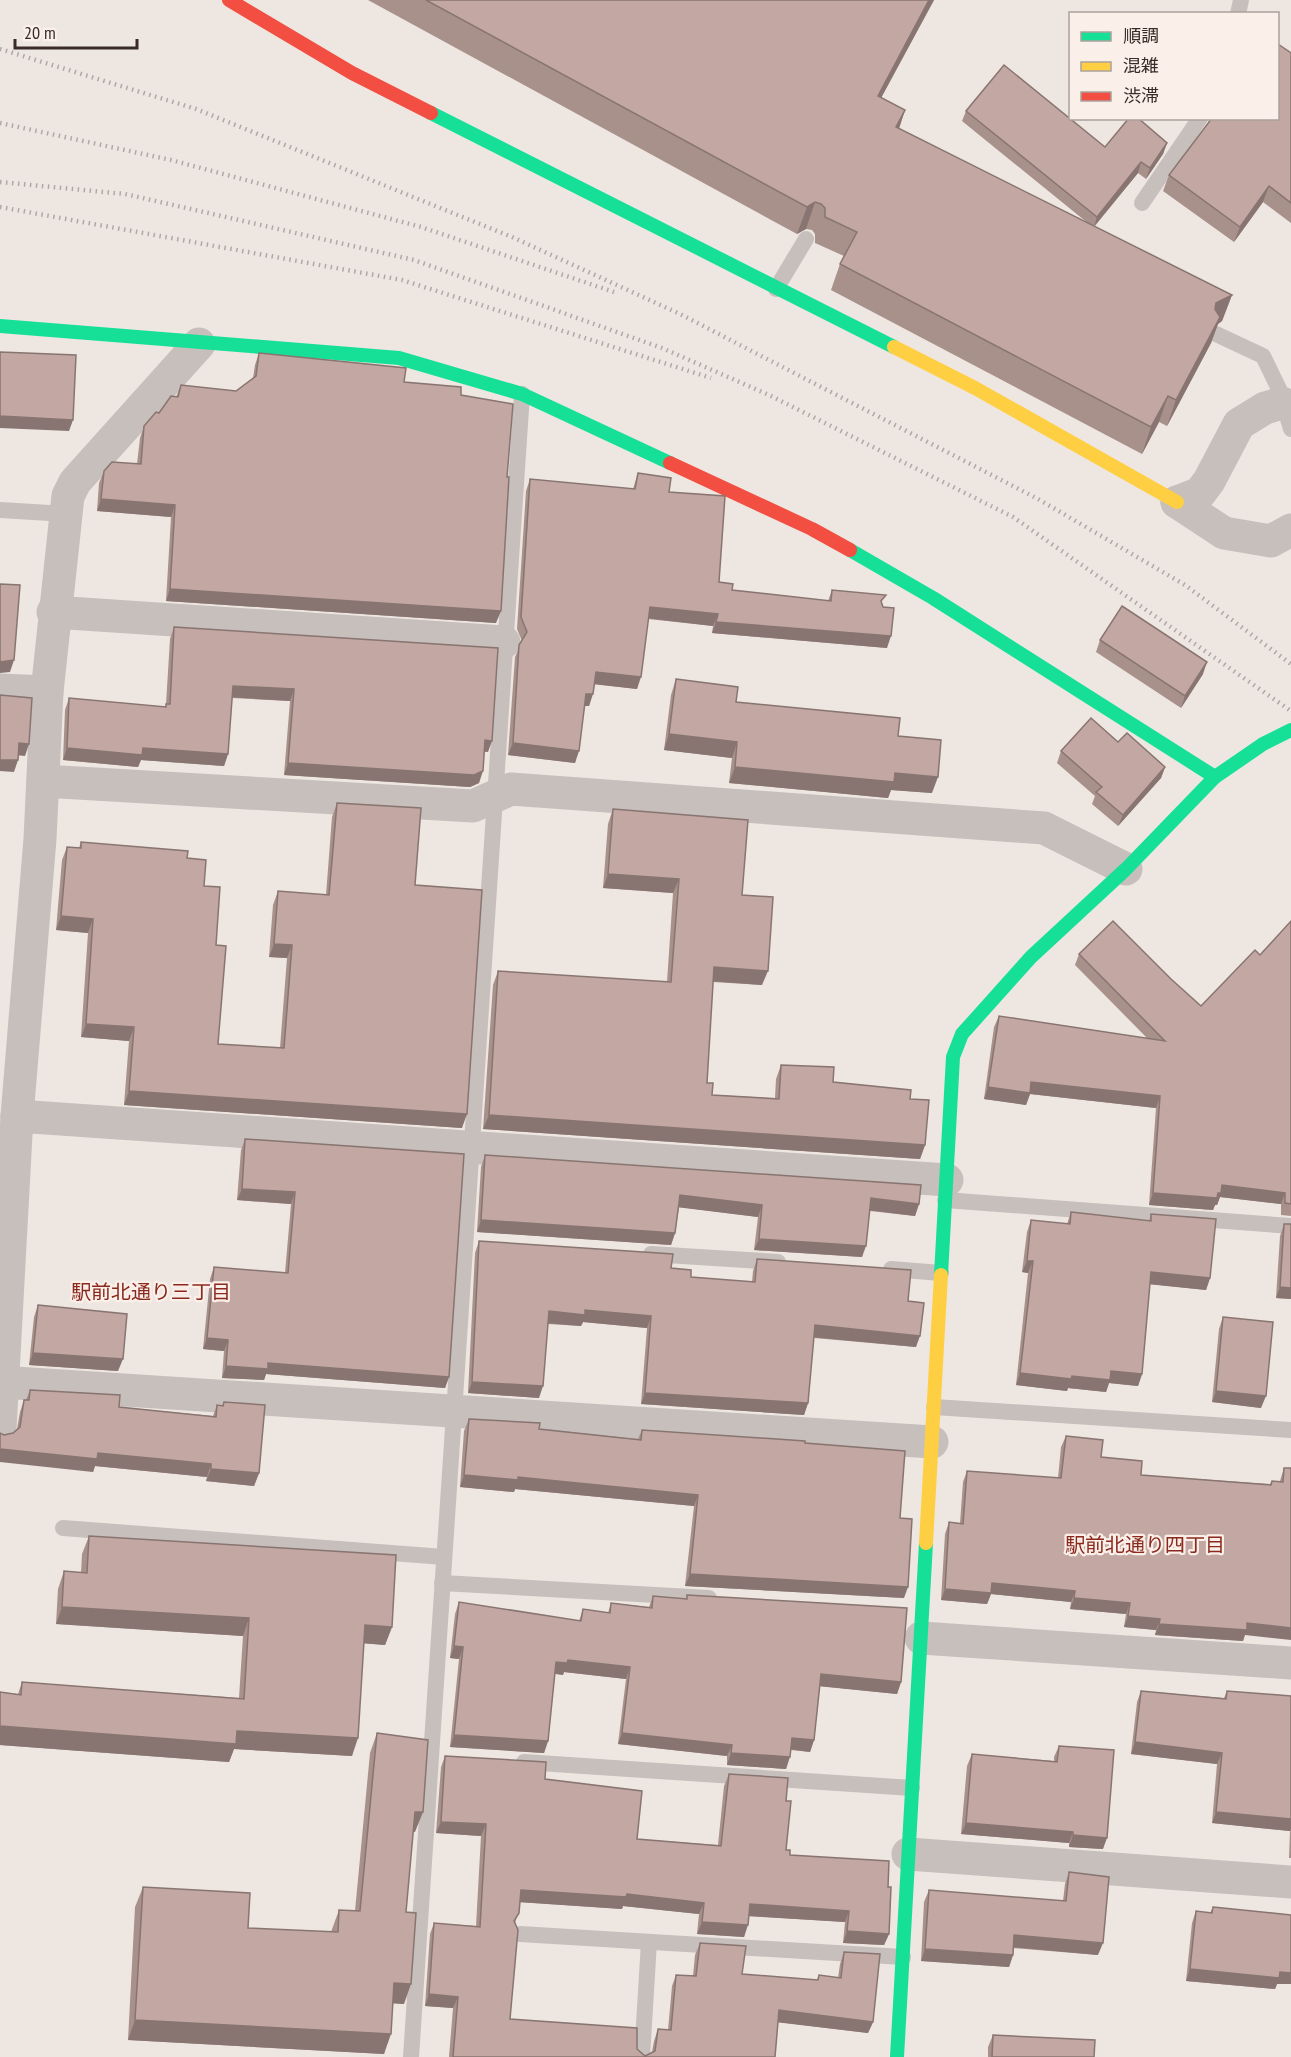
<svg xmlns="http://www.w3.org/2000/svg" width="1291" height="2057" font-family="'PT Sans Narrow','Noto Sans JP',sans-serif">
<rect width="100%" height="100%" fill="#eee6e1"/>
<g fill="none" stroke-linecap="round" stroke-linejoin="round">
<g stroke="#c7bfbb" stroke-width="16">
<path d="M1238 14 1241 0"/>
<path d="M1142 203 1200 118"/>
<path d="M776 289 806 239"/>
<path d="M1216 334 1263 356 1279 389 1291 429"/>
<path d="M0 510 66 514"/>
<path d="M945 1200 1291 1226"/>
<path d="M651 1254 778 1262"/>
<path d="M891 1269 941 1273"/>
<path d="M934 1407 1291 1430"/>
<path d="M63 1528 444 1557"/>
<path d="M442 1583 709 1598"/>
<path d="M524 1762 912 1788"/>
<path d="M520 1934 903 1957"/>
<path d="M411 2057 522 394"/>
<path d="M642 2057 649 1942"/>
</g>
<g stroke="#c7bfbb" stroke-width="33">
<path d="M1177 502 1200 493 1209 481 1239 424 1265 408 1282 403"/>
<path d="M1177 502 1224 533 1271 541 1291 530"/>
<path d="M53 612 504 642"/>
<path d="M0 690 47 692"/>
<path d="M43 781 473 806 511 789 1044 828 1126 869"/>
<path d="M17 1116 947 1180"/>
<path d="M0 1382 932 1442"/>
<path d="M0 1429 17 1116 40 839 47 692 68 496 75 482 199 344"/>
<path d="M921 1638 1291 1663"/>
<path d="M908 1854 1291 1882"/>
</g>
<g stroke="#16e098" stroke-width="14">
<path d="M431 113 894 347"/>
<path d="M0 326 399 358 522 394 670 463"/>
<path d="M850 550 933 598 1215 777"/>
<path d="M941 1275 953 1057 962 1034 1031 957 1126 869 1215 777 1263 744 1291 730"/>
<path d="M897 2057 926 1543"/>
</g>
<g stroke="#ffcf43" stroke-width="14">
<path d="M894 347 975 388 1177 502"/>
<path d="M926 1543 941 1275"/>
</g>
<g stroke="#f24e42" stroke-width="14">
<path d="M229 0 352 73 431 113"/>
<path d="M670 463 812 529 850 550"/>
</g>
<g stroke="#afa8a5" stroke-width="4.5" stroke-dasharray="1.5 4.5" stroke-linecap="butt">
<path d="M0 49 196 109 512 237 680 314 1038 499 1185 585 1291 664"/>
<path d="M0 123 171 160 421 227 614 292"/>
<path d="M0 182 125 194 414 260 662 348 769 395 1013 517 1291 711"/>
<path d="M0 207 402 280 711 378"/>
</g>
</g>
<g fill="#a8908b">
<path d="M368 0H934L881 98 905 110 899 129 1089 224 962 121 966 111 1105 147 1167 143 1163 154 1146 179 1138 173 1094 226 1232 295 1222 321 1218 324 1211 343 1167 426 1159 422 1142 454 831 290 840 264 844 256 815 243V234L812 230 806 229 797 234Z"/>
<path d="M1291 53V223L1263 202 1234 242 1163 191 1169 175Z"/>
<path d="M259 353 404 382 461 395 496 623 166 601 171 517 97 511 99 483 104 471 137 464 140 438 144 426 176 397 181 385 236 391 253 378 255 365Z"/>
<path d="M638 473 669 492 719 582 732 590 828 601 832 590 882 604 887 648 712 633 713 626 648 619 637 689 595 684 589 706H585L575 763 508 755 515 657 522 641 517 629 526 491 530 479 633 489Z"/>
<path d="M174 627 488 752H484L479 783 470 787 284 775 290 701 232 698 228 754 224 766 141 760 138 767 63 760 65 710 69 698 165 707 166 704 170 639Z"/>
<path d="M1100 640 1203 674 1181 708 1096 652Z"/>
<path d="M676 679 736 702 898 736 932 793 891 790 888 798 729 783 732 758 664 750 671 695Z"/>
<path d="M1061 751 1165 767 1161 778 1118 826 1092 804 1095 796 1057 763Z"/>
<path d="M337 803 415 885 462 1128 124 1105 129 1041 81 1037 88 933 56 930 62 860 67 847 79 848 81 842 187 858 204 886 216 945 218 1044 280 1048 287 958 269 957 273 905 278 891 326 895 332 817Z"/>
<path d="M613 809 742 895 762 985 713 982 707 1083 712 1095 775 1098 776 1079 781 1065 833 1082 910 1099 925 1145 920 1159 483 1129 493 985 498 971 667 982 673 893 603 888 608 824Z"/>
<path d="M1291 921V1216L1281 1215V1204L1220 1197 1217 1205H1215L1213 1210 1149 1205 1156 1108 1030 1094 1026 1105 984 1099 994 1027 999 1016 1147 1038 1075 965 1079 954 1171 979 1201 1006 1260 955Z"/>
<path d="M245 1139 464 1154 449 1377 445 1388 266 1374 264 1380 222 1378 224 1351 203 1349 210 1279 214 1267 285 1273 291 1204 237 1200 241 1150Z"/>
<path d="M485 1155 919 1204 915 1216 870 1211 862 1257 754 1250 758 1217 679 1207 675 1233 671 1245 477 1232 481 1167Z"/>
<path d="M1071 1212 1149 1221 1151 1214 1210 1278 1206 1290 1150 1284 1142 1374 1138 1386 1109 1383 1106 1392 1068 1388 1067 1391 1016 1385 1028 1273 1022 1272 1027 1232 1031 1220 1067 1224Z"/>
<path d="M1284 1224 1291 1299 1276 1298 1280 1236Z"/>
<path d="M479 1241 671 1268 691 1277 752 1282 753 1271 757 1259 908 1301 916 1347 814 1338 808 1403 804 1415 641 1404 647 1328 583 1322 581 1326 548 1324 539 1398 468 1393 475 1253Z"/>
<path d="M38 1305 118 1371 29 1365 34 1317Z"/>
<path d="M1223 1317 1261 1408 1212 1402 1219 1329Z"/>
<path d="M30 1390 119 1407 213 1416 217 1405 222 1406 224 1402 259 1473 254 1486 206 1481 207 1477 95 1466 93 1472 4 1435 13 1433 17 1429 20 1412 24 1400H26Z"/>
<path d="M469 1419 539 1429 638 1439 642 1430 805 1443 900 1518 904 1598 685 1586 694 1506 515 1489 514 1492 460 1487 464 1431Z"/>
<path d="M1066 1436 1101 1457 1141 1475 1270 1484 1272 1481H1280L1284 1468H1291L1243 1641 1155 1635 1156 1630 1124 1627 1126 1614 1070 1609 1071 1602 991 1594 987 1604 941 1600 945 1534 949 1522 960 1523 963 1482 967 1471 1058 1478 1061 1447Z"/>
<path d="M89 1536 392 1627 385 1645 364 1643 352 1756 234 1749 229 1762 0 1745V1692L18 1694 22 1682 239 1698 243 1636 56 1624 58 1589 64 1571 81 1573 82 1554Z"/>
<path d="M687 1595 901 1682 897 1694 820 1686 814 1740 810 1752 791 1750 786 1769 727 1765V1756L618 1744 626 1679 564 1672 563 1675 555 1674 548 1741 544 1753 450 1747 459 1659 450 1658 455 1614 459 1602 579 1621 583 1609 608 1613 611 1603 649 1607 653 1596 686 1599Z"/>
<path d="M1141 1691 1224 1698 1227 1691 1291 1696V1858H1289L1290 1831 1212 1823 1217 1764 1131 1754 1137 1702Z"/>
<path d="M377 1733 415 1832H413L406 1912 404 2004 393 2003 384 2054 128 2040 135 1907 143 1887 248 1928 331 1932 339 1910 355 1911 370 1753Z"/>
<path d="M1059 1746 1103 1849 1069 1847V1843L961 1834 967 1766 972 1754 1054 1761V1757Z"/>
<path d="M445 1756 545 1779 637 1839 718 1845 724 1786 729 1774 786 1801V1850L790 1855 888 1887 889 1934 884 1945 843 1943 845 1922 749 1916 744 1937 697 1934 699 1914 623 1906 622 1909 520 1902 515 1924 510 2019 637 2049 645 2056 652 2052 654 2041 658 2029 668 2030 672 1986 676 1975 693 1976 695 1955 700 1943 742 1974 817 1980 819 1975 838 1978 840 1964 844 1952 873 2022 868 2033 778 2022 775 2057H449L453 2008 425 2006 430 1934 434 1923 476 1926 481 1836 436 1833 441 1767Z"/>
<path d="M1069 1872 1098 1955 1013 1948V1955L1009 1967 921 1961 924 1902 929 1890 1063 1901 1065 1884Z"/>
<path d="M1213 1907 1291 1915V1984H1277L1275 1989 1186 1981 1192 1923 1196 1911 1210 1913Z"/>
<path d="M993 2035 1094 2057H988V2047Z"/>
</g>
<g fill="#887571">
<path d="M929 0H934L868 122 878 96Z"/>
<path d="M905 110 896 137V127Z"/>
<path d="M1167 143 1163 154 1146 179 1150 168Z"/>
<path d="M1141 162 1138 173 1094 227 1097 217Z"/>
<path d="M1269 186 1263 202 1234 242 1240 227Z"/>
<path d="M815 202 806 229 797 234 807 207Z"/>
<path d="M1232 295 1222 321 1218 324 1211 343 1167 426 1176 400 1207 329 1216 303Z"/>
<path d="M1168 396 1159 422 1142 454 1151 427Z"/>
<path d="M0 416 73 420 69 431 0 428Z"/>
<path d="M101 499 175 505 171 517 97 511Z"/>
<path d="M170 589 501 611 496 623 166 601Z"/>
<path d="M650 607 718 614 713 626 645 618Z"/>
<path d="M716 622 891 636 887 648 712 633Z"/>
<path d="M14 660 10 672 0 673V662Z"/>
<path d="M1207 662 1203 674 1181 708 1185 696Z"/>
<path d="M596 672 641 677 637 689 592 684Z"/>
<path d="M233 686 294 689 290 701 228 697Z"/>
<path d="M586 694H593L589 706H582Z"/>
<path d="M669 734 737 742 732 758 664 750Z"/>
<path d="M485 740 492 741 488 752 481 751Z"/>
<path d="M19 743 29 744 25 756 15 755Z"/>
<path d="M513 743 579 751 575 763 508 755Z"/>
<path d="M67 748H143L228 754 224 766 141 760 138 767 63 760Z"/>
<path d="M0 760H18L14 772 0 771Z"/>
<path d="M288 763 483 771 479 783 470 787 284 775Z"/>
<path d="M735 767 895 773 938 777 932 793 891 790 888 798 729 783Z"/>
<path d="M1165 767 1161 778 1118 826 1123 815Z"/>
<path d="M608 874 679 879 673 893 603 888Z"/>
<path d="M61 916 93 919 88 933 56 930Z"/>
<path d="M274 944 292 945 287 958 269 957Z"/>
<path d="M714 967 768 971 762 985 709 981Z"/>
<path d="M86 1024 134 1027 129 1041 81 1037Z"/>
<path d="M1031 1082 1160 1096 1156 1108 1030 1094 1026 1105 984 1099 988 1087Z"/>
<path d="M129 1091 467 1114 462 1128 124 1105Z"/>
<path d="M489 1115 925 1145 920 1159 483 1129Z"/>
<path d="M1222 1185 1285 1193 1281 1204 1220 1197 1217 1205H1215L1213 1210 1149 1205 1153 1193Z"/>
<path d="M242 1189 295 1192 291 1204 237 1200Z"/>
<path d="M680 1195 762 1205 758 1217 676 1207Z"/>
<path d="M871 1198 919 1204 915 1216 867 1210Z"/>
<path d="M481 1220 675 1233 671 1245 477 1232Z"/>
<path d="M759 1239 866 1246 862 1257 754 1250Z"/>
<path d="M1027 1261H1033L1028 1273 1022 1272Z"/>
<path d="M1151 1272 1210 1278 1206 1290 1147 1284Z"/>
<path d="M1280 1287 1291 1288V1299L1276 1298Z"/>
<path d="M585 1310 651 1316 647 1328 583 1322 581 1326 545 1323 549 1311Z"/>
<path d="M815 1325 920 1336 916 1347 811 1337Z"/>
<path d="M207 1338 228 1340 224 1351 203 1349Z"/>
<path d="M33 1353 123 1359 118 1371 29 1365Z"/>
<path d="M268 1363 449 1377 445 1388 266 1374 264 1380 222 1378 226 1366Z"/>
<path d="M1111 1371 1142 1374 1138 1386 1109 1383 1106 1392 1068 1388 1067 1391 1016 1385 1020 1373 1072 1376Z"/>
<path d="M472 1382 543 1386 539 1398 468 1393Z"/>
<path d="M1216 1391 1266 1396 1261 1408 1212 1402Z"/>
<path d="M645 1393 808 1403 804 1415 641 1404Z"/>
<path d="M0 1449 98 1453 211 1464 207 1477 95 1466 93 1472 0 1462Z"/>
<path d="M211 1469 259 1473 254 1486 206 1481Z"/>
<path d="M464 1475 518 1477 698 1495 694 1506 515 1489 514 1492 460 1487Z"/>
<path d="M690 1574 908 1587 904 1598 685 1586Z"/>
<path d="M992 1583 1075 1591 1071 1602 991 1594 987 1604 941 1600 945 1589Z"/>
<path d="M1074 1598 1130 1603 1126 1614 1070 1609Z"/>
<path d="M62 1607 249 1618 243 1636 56 1624Z"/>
<path d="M1128 1616 1160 1619 1156 1630 1124 1627Z"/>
<path d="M1247 1623 1291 1628V1640L1245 1635 1243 1641 1155 1635 1159 1624Z"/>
<path d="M365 1625 392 1627 385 1645 359 1643Z"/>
<path d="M454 1646 463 1647 459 1659 450 1658Z"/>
<path d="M568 1660 630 1667 626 1679 564 1672 563 1675 552 1673 556 1662Z"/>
<path d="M821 1674 901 1682 897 1694 817 1686Z"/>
<path d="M0 1726 237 1731 358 1738 352 1756 234 1749 229 1762 0 1745Z"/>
<path d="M622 1733 732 1745 727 1756 618 1744Z"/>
<path d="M454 1735 548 1741 544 1753 450 1747Z"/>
<path d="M792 1738 814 1740 810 1752 788 1749Z"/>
<path d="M1135 1742 1222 1753 1217 1764 1131 1754Z"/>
<path d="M731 1753 790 1757 786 1769 727 1765Z"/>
<path d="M415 1812H423L415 1832H408Z"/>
<path d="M1216 1812 1291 1819V1829L1290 1831 1212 1823Z"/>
<path d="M441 1822 486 1824 481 1836 436 1833Z"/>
<path d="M966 1823 1073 1832 1069 1843 961 1834Z"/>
<path d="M1073 1835 1107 1838 1103 1849 1069 1847Z"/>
<path d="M521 1890 627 1894 704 1903 699 1914 623 1906 622 1909 517 1902Z"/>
<path d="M750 1904 849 1911 845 1922 746 1916Z"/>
<path d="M702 1922 748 1925 744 1937 697 1934Z"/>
<path d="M847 1931 889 1934 884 1945 843 1943Z"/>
<path d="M1014 1935 1103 1943 1098 1955 1010 1947Z"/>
<path d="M925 1949 1013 1955 1009 1967 921 1961Z"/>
<path d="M1190 1969 1291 1973V1984H1277L1275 1989 1186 1981Z"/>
<path d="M394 1983 411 1984 404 2004 387 2003Z"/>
<path d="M429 1994 458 1997 453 2008 425 2006Z"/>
<path d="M779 2010 873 2022 868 2033 775 2022Z"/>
<path d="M135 2020 391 2034 384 2054 128 2040Z"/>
</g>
<g fill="#c3a7a2" stroke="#887571" stroke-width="1.5">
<path d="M426 0H929L878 96 905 110 896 127 1232 295 1216 303 1215 309 1220 317 1176 400 1168 396 1151 427 840 264 857 232 825 217V208L821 204 815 202 807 207Z"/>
<path d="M1278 44 1291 53V203L1269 186 1240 227 1169 175 1212 118H1278Z"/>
<path d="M1004 65 1105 147 1129 118H1138L1167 143 1150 168 1141 162 1097 217 966 111Z"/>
<path d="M0 352 76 355 73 420 0 416Z"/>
<path d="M259 353 406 368 404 382 461 387V395L513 404 507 477H509L501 611 170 589 175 505 101 499 104 471 112 462 141 464 144 426 156 412 159 413 171 396 178 397 181 385 236 391 256 376Z"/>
<path d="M638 473 671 478 669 492 725 496 719 582 733 584 732 590 831 601 832 590 886 595 881 601 883 607 894 608 891 636 716 622 718 614 650 607 641 677 596 672 593 694H586L579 751 513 743 519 645 527 632 521 617 530 479 635 489Z"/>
<path d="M0 584 20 585 14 660 0 662Z"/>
<path d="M1122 606 1207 662 1185 696 1100 640Z"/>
<path d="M174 627 498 648 492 741 485 740 483 771 474 775 288 763 294 689 233 686 228 754 143 748 142 755 67 748 69 698 166 707V704H170Z"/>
<path d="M676 679 738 687 736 702 900 718 898 736 941 740 938 777 895 773 894 782 735 767 737 742 669 734Z"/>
<path d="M0 695 32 698 29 744 19 743 18 760H0Z"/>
<path d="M1091 718 1118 742 1127 733 1165 767 1123 815 1096 792 1102 787 1061 751Z"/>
<path d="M337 803 421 808 415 885 482 890 467 1114 129 1091 134 1027 86 1024 93 919 61 916 67 847 81 848V842L188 851 187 858 206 860 204 886 220 887 216 945 226 946 218 1044 284 1048 292 945 274 944 278 891 329 895Z"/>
<path d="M613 809 748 820 742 895 773 897 768 971 714 967 707 1083H713L712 1095 779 1099 781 1065 834 1067 833 1082 911 1090 910 1099 929 1100 925 1145 489 1115 498 971 671 982 679 879 608 874Z"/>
<path d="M1113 921 1171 979 1201 1006 1255 950 1260 955 1291 921V1204L1285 1203V1193L1222 1185 1221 1193H1218L1217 1198 1153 1193 1160 1096 1031 1082 1030 1093 988 1087 999 1016 1165 1041 1079 954Z"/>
<path d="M245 1139 464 1154 449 1377 268 1363V1369L226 1366 228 1340 207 1338 214 1267 288 1273 295 1192 242 1189Z"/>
<path d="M485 1155 921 1185 919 1204 871 1198 866 1246 759 1239 762 1205 680 1195 675 1233 481 1220Z"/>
<path d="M1071 1212 1151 1221V1214L1216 1219 1210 1278 1151 1272 1142 1374 1111 1371 1110 1380 1072 1376 1071 1379 1020 1373 1033 1261H1027L1031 1220 1070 1224Z"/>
<path d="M1284 1224H1291V1288L1280 1287Z"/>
<path d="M479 1241 673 1254 671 1268 691 1270V1277L755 1282 757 1259 911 1270 908 1301 924 1303 920 1336 815 1325 808 1403 645 1393 651 1316 585 1310V1315L549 1311 543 1386 472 1382Z"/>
<path d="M38 1305 127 1314 123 1359 33 1353Z"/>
<path d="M1223 1317 1273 1322 1266 1396 1216 1391Z"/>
<path d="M30 1390 120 1395 119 1407 216 1417 217 1405 223 1406 224 1402 265 1405 259 1473 211 1469V1464L98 1453 97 1459 0 1449V1433L4 1435 13 1433 20 1427 24 1400H29Z"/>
<path d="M469 1419 540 1423 539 1429 641 1440 642 1430 805 1441V1443L905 1451 900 1518 912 1519 908 1587 690 1574 698 1495 518 1477V1480L464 1475Z"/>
<path d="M1066 1436 1103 1440 1101 1457 1142 1461 1141 1475 1271 1485 1272 1481 1283 1482 1284 1468H1291V1628L1247 1623V1630L1159 1624 1160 1619 1128 1616 1130 1603 1074 1598 1075 1591 992 1583 991 1593 945 1589 949 1522 963 1524 967 1471 1061 1478Z"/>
<path d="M89 1536 396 1555 392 1627 365 1625 358 1738 237 1731 236 1744 0 1726V1692L21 1695 22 1682 244 1699 249 1618 62 1607 64 1571 87 1573Z"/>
<path d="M687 1595 907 1608 901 1682 821 1674 814 1740 792 1738 790 1757 731 1753 732 1745 622 1733 630 1667 568 1660 567 1663 556 1662 548 1741 454 1735 463 1647 454 1646 459 1602 581 1621 583 1609 610 1613 611 1603 652 1608 653 1596 687 1599Z"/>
<path d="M1141 1691 1226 1699 1227 1691 1291 1696V1819L1216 1812 1222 1753 1135 1742Z"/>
<path d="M377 1733 428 1740 423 1812H415L406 1912 416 1913 411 1984 394 1983 391 2034 135 2020 143 1887 250 1893 248 1928 338 1932 339 1910 360 1911Z"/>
<path d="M1059 1746 1114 1750 1107 1838 1073 1835V1832L966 1823 972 1754 1057 1762Z"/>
<path d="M445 1756 546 1762 545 1779 642 1791 637 1839 721 1846 729 1774 788 1778 786 1801H791L786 1850H790V1855L889 1861 888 1887H891L889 1934 847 1931 849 1911 750 1904 748 1925 702 1922 704 1903 627 1894 626 1897 521 1890 519 1913 514 1921 518 1930 510 2019 637 2028V2049L645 2056 655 2051 658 2029 671 2030 676 1975 696 1976 700 1943 746 1946 742 1974 818 1980 819 1975 841 1978 844 1952 880 1954 873 2022 779 2010 775 2057H453L458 1997 429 1994 434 1923 480 1927 486 1824 441 1822Z"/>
<path d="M1069 1872 1109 1877 1103 1943 1014 1935 1013 1955 925 1949 929 1890 1066 1901Z"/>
<path d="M1213 1907 1291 1915V1973L1280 1972 1279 1978 1190 1969 1196 1911 1212 1913Z"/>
<path d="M993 2035 1095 2040 1094 2057H992Z"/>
</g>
<g text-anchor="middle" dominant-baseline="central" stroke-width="4.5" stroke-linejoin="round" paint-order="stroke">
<g font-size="20" fill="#8b291e" stroke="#faf0e9">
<text x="151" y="1292">駅前北通り三丁目</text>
<text x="1145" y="1545">駅前北通り四丁目</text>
</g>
</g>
<rect x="1069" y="12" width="210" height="108" fill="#faf0e9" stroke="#aca19c" stroke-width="1.5"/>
<rect x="1081" y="32" width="30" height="9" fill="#16e098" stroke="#aca19c" stroke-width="1.5"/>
<text x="1123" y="42" font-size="18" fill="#382b28">順調</text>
<rect x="1081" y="62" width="30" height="9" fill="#ffcf43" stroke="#aca19c" stroke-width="1.5"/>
<text x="1123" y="72" font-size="18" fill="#382b28">混雑</text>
<rect x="1081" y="92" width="30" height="9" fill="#f24e42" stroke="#aca19c" stroke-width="1.5"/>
<text x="1123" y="102" font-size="18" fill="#382b28">渋滞</text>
<path d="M15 39v9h122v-9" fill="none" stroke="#382b28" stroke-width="3"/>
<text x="24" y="39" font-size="18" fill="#382b28" stroke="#faf0e9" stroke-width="4.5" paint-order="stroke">20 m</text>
</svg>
